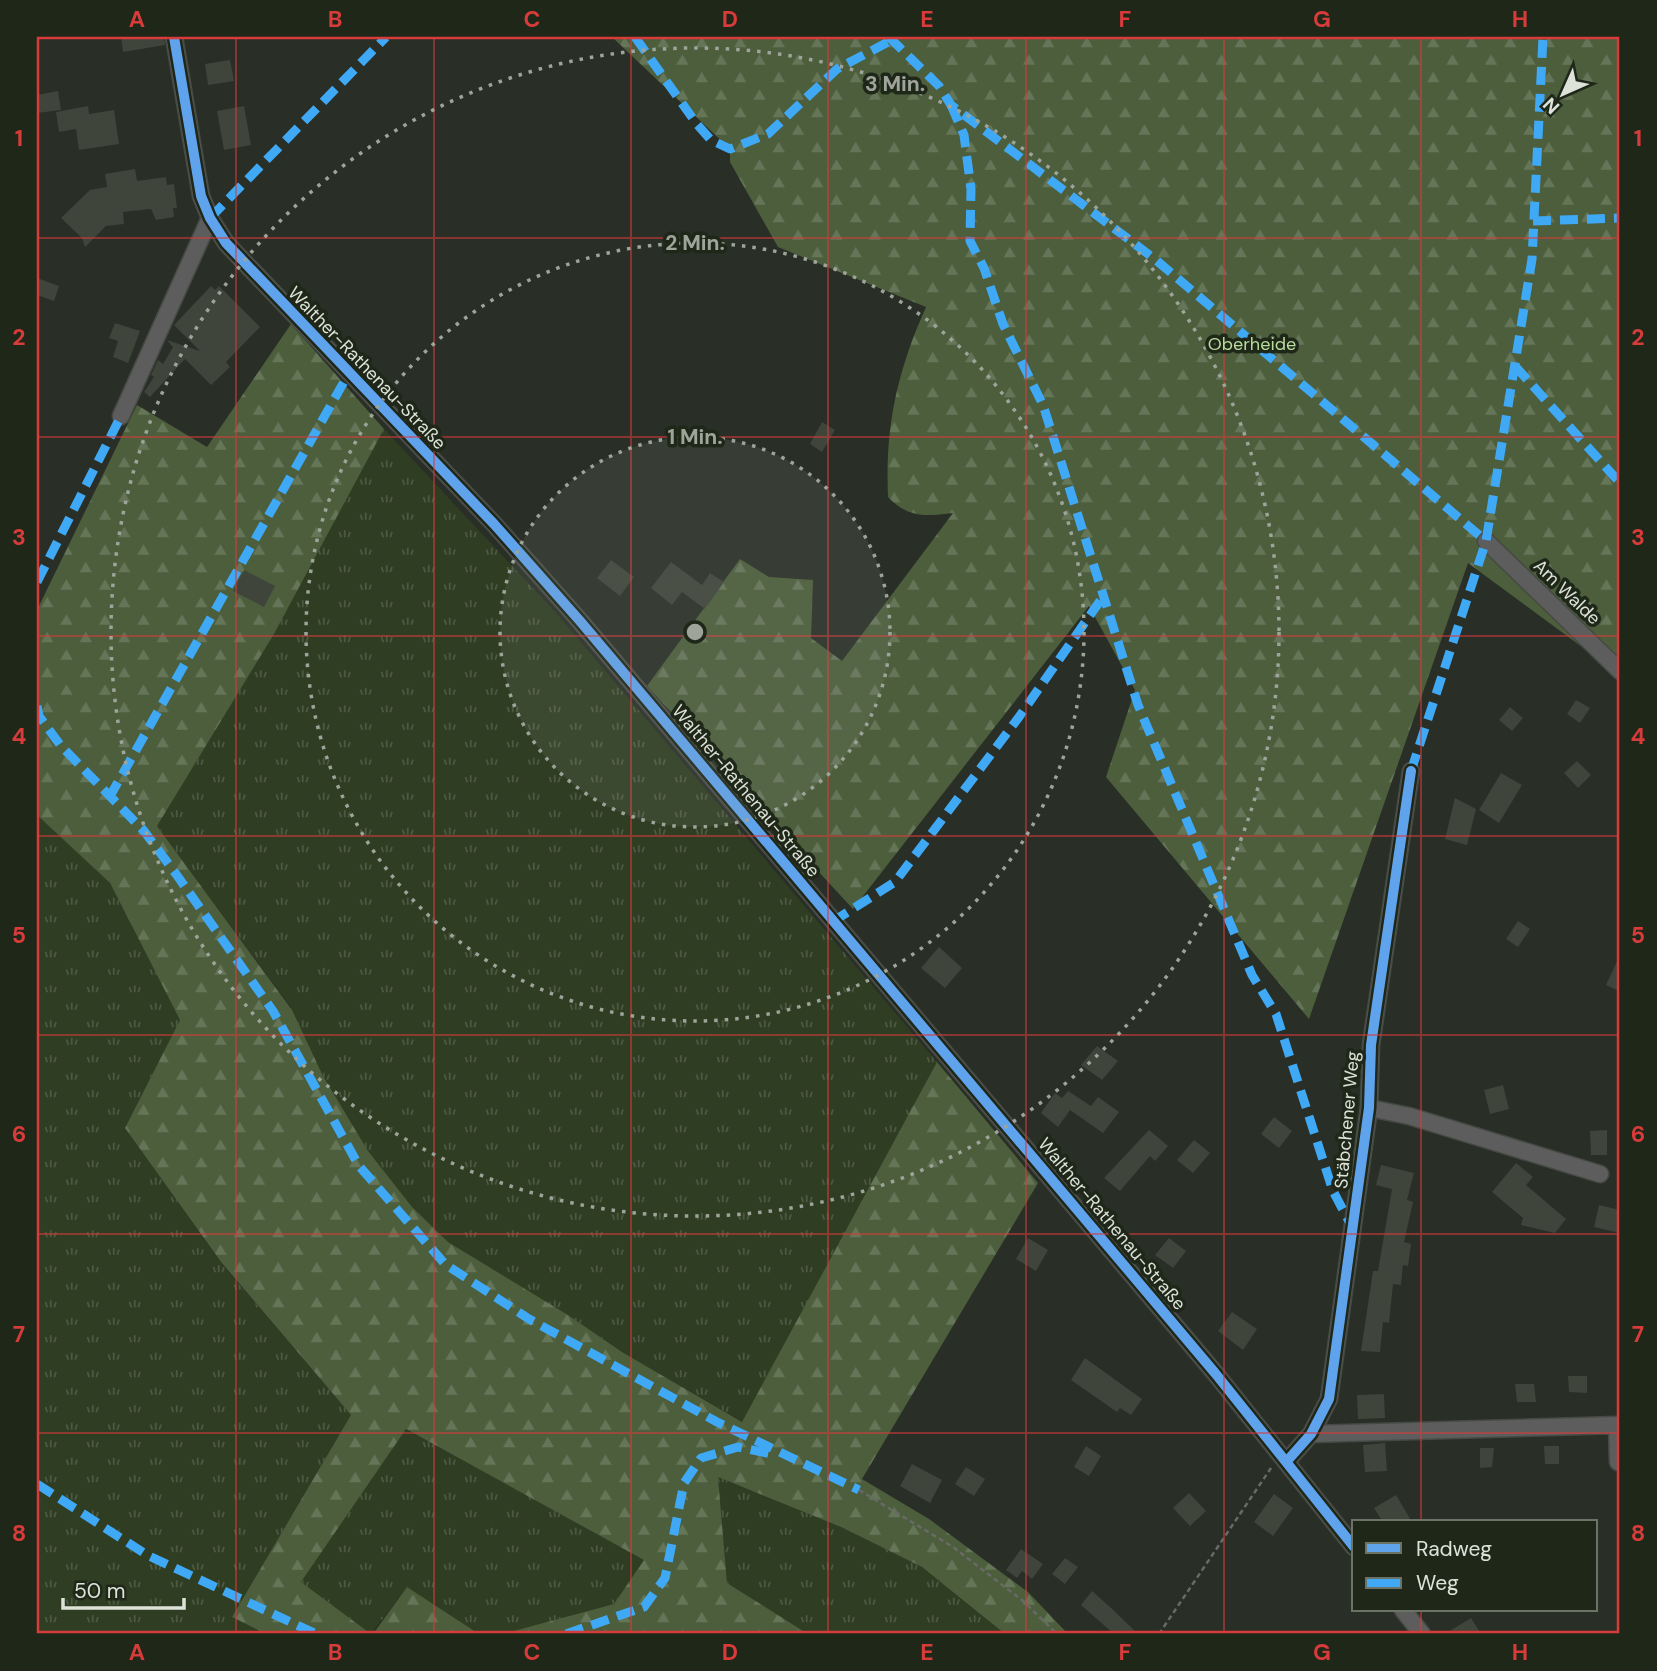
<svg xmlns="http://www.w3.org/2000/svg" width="1657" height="1671" font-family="'DM Sans',sans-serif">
<defs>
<pattern id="grass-tufts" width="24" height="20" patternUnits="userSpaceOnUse" patternTransform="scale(1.75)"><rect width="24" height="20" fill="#2f3d23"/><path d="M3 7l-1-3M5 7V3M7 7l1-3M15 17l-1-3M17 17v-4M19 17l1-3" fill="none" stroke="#4d5942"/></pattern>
<pattern id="forest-firs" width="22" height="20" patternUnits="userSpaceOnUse" patternTransform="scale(1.75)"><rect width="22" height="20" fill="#4c5e3c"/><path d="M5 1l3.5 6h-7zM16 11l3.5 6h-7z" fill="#657558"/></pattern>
</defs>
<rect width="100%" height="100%" fill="#292e26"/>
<g fill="url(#grass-tufts)">
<path d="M384 429 557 614 937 1062 743 1422 622 1352 568 1315 448 1242 408 1203 368 1151 323 1076 290 1006 157 826 274 634Z"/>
<path d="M37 815 110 883 180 1020 125 1128 221 1263 351 1415 232 1617 266 1634H37Z"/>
<path d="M405 1429 645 1560 614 1604 502 1634H479L407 1587 371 1634 301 1582Z"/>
<path d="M718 1477 841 1527 922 1567 1005 1634H808L727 1583Z"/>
</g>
<g fill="url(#forest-firs)">
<path d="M612 37H1620V675L1468 563 1309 1019 1106 777 1135 690 1089 606 853 909 647 686 740 559 769 577 813 580 811 638 842 661 953 513C927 516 909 519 888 497 885 426 897 372 926 307L778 247 730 162V149Z"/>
<path d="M291 324 384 429 274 634 157 826 292 1010 323 1076 368 1151 412 1207 448 1242 568 1315 622 1352 742 1422 937 1062 1038 1183 862 1479 929 1519 1028 1592 1068 1634H1005L922 1567 841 1527 718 1477 727 1583 808 1634H502L614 1604 644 1560 406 1429 301 1582 371 1634H266L232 1617 351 1415 221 1262 125 1128 180 1020 110 883 37 815V610L137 405 207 447Z"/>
<path d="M407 1587 479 1634H373Z"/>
</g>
<g fill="#3f453b">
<path d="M121 37H164L165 45 123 52Z"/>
<path d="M230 60 234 81 208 85 205 64Z"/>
<path d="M58 91 61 110 37 113V95Z"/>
<path d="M88 106 89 114 114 110 119 144 79 150 76 129 59 132 56 112Z"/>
<path d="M244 106 251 145 224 150 217 111Z"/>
<path d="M135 169 137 181 166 177 167 185 174 184 177 208H173L174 217 156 220 151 209 123 212 124 224 106 226 85 247 82 238 61 218 90 190 107 187 105 174Z"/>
<path d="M37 278 59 286 54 301 37 295Z"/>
<path d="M211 286 215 290 219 286 260 327 226 362 230 367 211 385 185 359 150 397 144 392 154 377 151 375 158 360 163 364 173 347 167 340 200 351 174 325Z"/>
<path d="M115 323 140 331 128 363 113 357 118 341 109 338Z"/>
<path d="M822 422 835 430 822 452 810 444Z"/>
<path d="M611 560 634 577 620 596 597 578Z"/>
<path d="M671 562 702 585 710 573 724 582 705 609 682 592 672 605 651 588Z"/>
<path d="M244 570 275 586 264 607 233 591Z"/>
<path d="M1576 700 1590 708 1580 723 1567 714Z"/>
<path d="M1510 707 1523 718 1512 731 1499 720Z"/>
<path d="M1577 761 1591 775 1578 788 1564 773Z"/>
<path d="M1501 773 1522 785 1499 823 1479 810Z"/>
<path d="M1455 798 1476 809 1467 845 1445 839Z"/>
<path d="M1518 921 1530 929 1518 947 1506 939Z"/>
<path d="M939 947 962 968 945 988 921 968Z"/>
<path d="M1620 955V984L1617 990 1606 985Z"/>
<path d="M1097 1046 1118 1061 1102 1080 1081 1065Z"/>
<path d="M1503 1085 1509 1109 1490 1114 1484 1090Z"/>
<path d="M1068 1091 1091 1106 1098 1097 1119 1112 1103 1133 1070 1110 1058 1127 1041 1113 1055 1093 1062 1098Z"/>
<path d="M1274 1117 1292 1131 1279 1148 1261 1134Z"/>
<path d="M1149 1130 1168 1146 1155 1161 1150 1156 1120 1191 1104 1178Z"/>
<path d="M1607 1130V1155H1591L1590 1131Z"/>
<path d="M1194 1140 1210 1153 1193 1173 1177 1160Z"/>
<path d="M1516 1163 1533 1177 1526 1185 1566 1219 1555 1233 1521 1225 1523 1218 1492 1192Z"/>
<path d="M1381 1165 1414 1173 1407 1200 1413 1202 1404 1242 1411 1244 1408 1266 1403 1265 1401 1285 1393 1284 1389 1323 1383 1322 1380 1352 1361 1351 1373 1271H1378L1392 1189 1376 1185Z"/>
<path d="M1599 1205 1620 1210V1233L1594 1227Z"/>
<path d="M1028 1238 1048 1250 1036 1271 1016 1259Z"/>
<path d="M1169 1238 1186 1251 1173 1268 1155 1255Z"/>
<path d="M1232 1312 1257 1329 1243 1350 1218 1331Z"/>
<path d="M1085 1358 1142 1399 1131 1415 1120 1408 1117 1412 1071 1380Z"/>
<path d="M1568 1376H1587V1393L1569 1392Z"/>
<path d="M1515 1384H1534L1536 1402H1517Z"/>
<path d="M1384 1394 1385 1418 1358 1419 1357 1395Z"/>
<path d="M1385 1443 1387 1471 1365 1472 1363 1445Z"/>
<path d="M1086 1446 1101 1456 1089 1476 1074 1467Z"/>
<path d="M1544 1446H1559V1464H1545Z"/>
<path d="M1480 1448H1494L1492 1467 1480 1468Z"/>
<path d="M912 1464 942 1480 930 1503 900 1486Z"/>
<path d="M966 1467 985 1479 974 1496 955 1484Z"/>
<path d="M1189 1493 1206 1511 1190 1526 1173 1508Z"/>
<path d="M1274 1494 1293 1508 1273 1536 1254 1522Z"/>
<path d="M1396 1495 1412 1522H1383L1374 1508Z"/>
<path d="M1021 1549 1043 1564 1032 1579 1022 1571 1017 1578 1006 1570Z"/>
<path d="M1065 1558 1078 1567 1065 1584 1052 1574Z"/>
<path d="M1092 1591 1110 1607 1138 1634H1114L1081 1605Z"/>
<path d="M1471 1618 1481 1634H1445Z"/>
</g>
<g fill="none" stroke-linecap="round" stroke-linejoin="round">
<g stroke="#464a44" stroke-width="19">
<g id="minor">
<path d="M174 37 201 196 210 218 226 243 494 524 580 621 1215 1373 1354 1547"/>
<path d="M121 416 210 218"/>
<path d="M1486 541 1620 671"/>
<path d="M1369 1108 1409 1116 1600 1174"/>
<path d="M1311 1434 1617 1425 1618 1462"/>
<path d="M1287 1461 1311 1434 1329 1399 1369 1108 1371 1045 1411 771"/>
<path d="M1403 1610 1422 1634"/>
</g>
</g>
<g stroke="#696a68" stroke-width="2.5" stroke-dasharray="5 3.5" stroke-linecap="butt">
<path d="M859 1490 953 1547 1023 1601 1057 1634"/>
<path d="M1159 1634 1271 1468"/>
</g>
<use href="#minor" stroke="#5d5d5d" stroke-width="16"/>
<g stroke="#3fa9f5" stroke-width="9" stroke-dasharray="18 9" stroke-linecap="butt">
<path d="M635 37 696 123 711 140 730 149 768 134 837 69 890 41"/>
<path d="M889 37 939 86 951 105 1156 260 1486 541"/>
<path d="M951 105 964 135 971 189 970 241 984 268 1003 324 1043 405 1138 705 1252 975 1276 1014 1333 1191 1351 1225"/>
<path d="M210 218 386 37"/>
<path d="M1533 221 1620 218"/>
<path d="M1515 366 1620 483"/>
<path d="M37 582 121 416"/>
<path d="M37 706 39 716 61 746 144 831 176 874 273 1011 359 1166 445 1264 529 1319 717 1422 859 1490"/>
<path d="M1411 771 1486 541 1532 259 1543 37"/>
<path d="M109 798 349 373"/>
<path d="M832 922 895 882 1019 717 1102 598"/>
<path d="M37 1484 147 1555 316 1634"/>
<path d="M566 1634 644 1607 665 1578 684 1483 701 1458 738 1447 772 1454"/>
</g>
<g stroke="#1f2719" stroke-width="15">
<g id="cycleway">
<path d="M174 37 201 196 210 218 226 243 494 524 580 621 1215 1373 1354 1547"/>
<path d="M1287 1461 1311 1434 1329 1399 1369 1108 1371 1045 1411 771"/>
</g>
</g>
<use href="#cycleway" stroke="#60a3ed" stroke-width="10"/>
</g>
<path fill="none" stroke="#d73b3a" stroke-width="2" stroke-opacity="0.55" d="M236 37V1634M434 37V1634M631 37V1634M828 37V1634M1026 37V1634M1224 37V1634M1421 37V1522M37 238H1620M37 437H1620M37 636H1620M37 836H1620M37 1035H1620M37 1234H1620M37 1433H1620M1421 1610V1634"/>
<circle cx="695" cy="632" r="195" fill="#9fa49b" fill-opacity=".12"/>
<g fill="none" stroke="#9fa49b" stroke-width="3.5" stroke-dasharray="3.5 7">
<circle cx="695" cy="632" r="195"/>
<circle cx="695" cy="632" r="389"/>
<circle cx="695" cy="632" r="584"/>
</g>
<g text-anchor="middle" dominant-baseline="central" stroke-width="7" stroke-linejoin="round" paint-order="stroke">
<g font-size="18" fill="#b9dc9c" stroke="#1f2719">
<text x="1252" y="344">Oberheide</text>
</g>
<g font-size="18" fill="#dee3da" stroke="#1f2719">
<text transform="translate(367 368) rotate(46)">Walther-Rathenau-Straße</text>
<text transform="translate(1567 592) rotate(44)">Am Walde</text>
<text transform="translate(746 791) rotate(50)">Walther-Rathenau-Straße</text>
<text transform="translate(1347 1120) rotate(-85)">Stäbchener Weg</text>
<text transform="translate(1112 1224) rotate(50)">Walther-Rathenau-Straße</text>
</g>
</g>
<circle cx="695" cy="632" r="10" fill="#9fa49b" stroke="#1f2719" stroke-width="3.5"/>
<g font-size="21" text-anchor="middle" font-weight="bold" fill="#9fa49b" stroke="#1f2719" stroke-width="7" stroke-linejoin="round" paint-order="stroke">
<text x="895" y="91">3 Min.</text>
<text x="695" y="250">2 Min.</text>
<text x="695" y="444">1 Min.</text>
</g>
<rect width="1657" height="1671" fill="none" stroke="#1f2719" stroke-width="77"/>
<rect x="1352" y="1520" width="245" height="91" fill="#1f2719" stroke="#6b7266" stroke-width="2"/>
<rect x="1366" y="1543" width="35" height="10" fill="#60a3ed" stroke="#6b7266" stroke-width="2"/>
<text x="1416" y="1556" font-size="21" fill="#dee3da">Radweg</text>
<rect x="1366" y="1578" width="35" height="10" fill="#3fa9f5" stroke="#6b7266" stroke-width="2"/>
<text x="1416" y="1590" font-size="21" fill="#dee3da">Weg</text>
<g transform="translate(1563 94) rotate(225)" stroke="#1f2719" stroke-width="5" paint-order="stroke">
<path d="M0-5L12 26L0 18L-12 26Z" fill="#dee3da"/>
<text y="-10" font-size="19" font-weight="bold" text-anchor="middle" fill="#dee3da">N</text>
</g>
<path d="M63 1598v10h121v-10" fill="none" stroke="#dee3da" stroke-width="3.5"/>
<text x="74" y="1598" font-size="21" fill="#dee3da" stroke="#1f2719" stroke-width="5" paint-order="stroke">50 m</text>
<rect x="38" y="38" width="1580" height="1594" fill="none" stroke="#d73b3a" stroke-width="2.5"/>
<g font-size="23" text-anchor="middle" font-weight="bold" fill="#d73b3a">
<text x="137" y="27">A</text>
<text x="335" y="27">B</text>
<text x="532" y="27">C</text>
<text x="730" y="27">D</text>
<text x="927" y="27">E</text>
<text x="1125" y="27">F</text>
<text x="1322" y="27">G</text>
<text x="1520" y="27">H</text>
<text x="19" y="146">1</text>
<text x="1638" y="146">1</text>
<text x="19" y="345">2</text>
<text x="1638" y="345">2</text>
<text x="19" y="545">3</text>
<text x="1638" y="545">3</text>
<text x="19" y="744">4</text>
<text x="1638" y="744">4</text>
<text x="19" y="943">5</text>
<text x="1638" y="943">5</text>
<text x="19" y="1142">6</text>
<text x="1638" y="1142">6</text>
<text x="19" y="1342">7</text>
<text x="1638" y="1342">7</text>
<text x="19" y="1541">8</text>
<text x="1638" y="1541">8</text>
<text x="137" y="1660">A</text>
<text x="335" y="1660">B</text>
<text x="532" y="1660">C</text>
<text x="730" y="1660">D</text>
<text x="927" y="1660">E</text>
<text x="1125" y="1660">F</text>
<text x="1322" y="1660">G</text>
<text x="1520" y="1660">H</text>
</g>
</svg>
